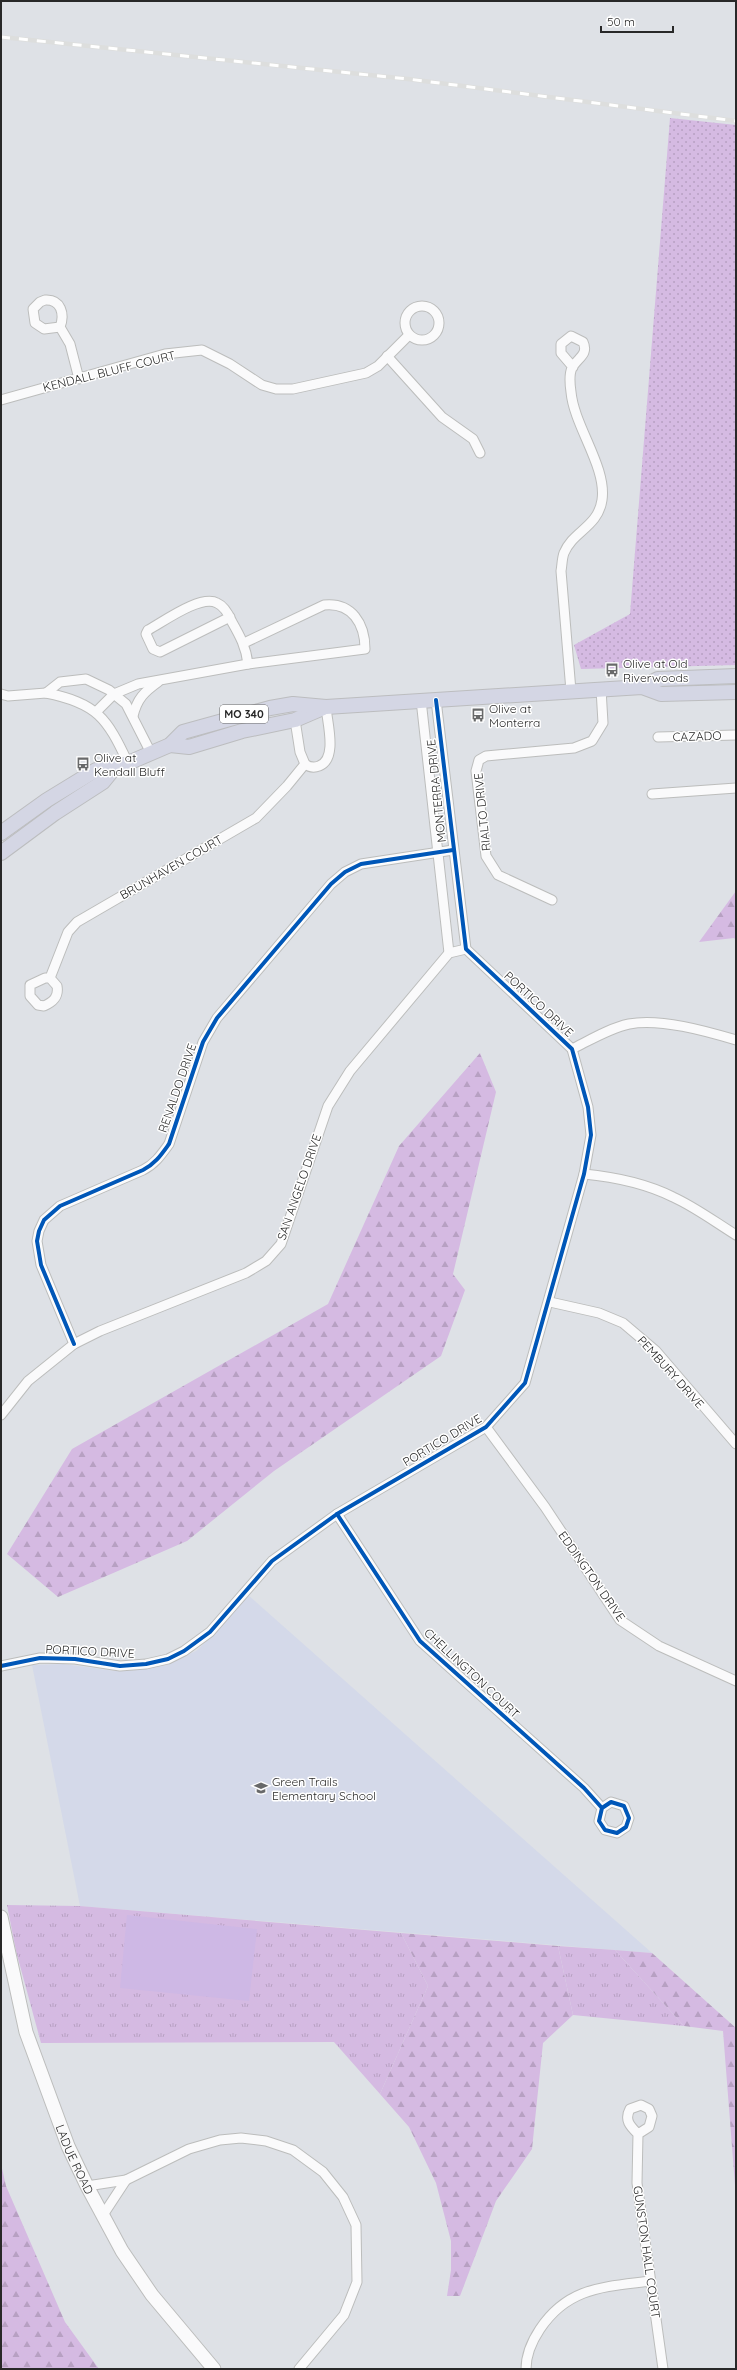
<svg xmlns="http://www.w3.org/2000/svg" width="737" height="2370" font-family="Quicksand,sans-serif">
<defs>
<pattern id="grass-tufts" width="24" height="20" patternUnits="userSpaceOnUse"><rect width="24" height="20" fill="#d5bae2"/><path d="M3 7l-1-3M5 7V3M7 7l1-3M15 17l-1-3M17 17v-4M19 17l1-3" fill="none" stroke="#b7a0c2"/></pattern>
<pattern id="forest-firs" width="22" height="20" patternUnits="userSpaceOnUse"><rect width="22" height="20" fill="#d5bae2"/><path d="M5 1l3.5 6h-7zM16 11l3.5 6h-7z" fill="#b7a0c2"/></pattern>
<pattern id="park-dots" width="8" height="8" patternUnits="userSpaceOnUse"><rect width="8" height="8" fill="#d5bae2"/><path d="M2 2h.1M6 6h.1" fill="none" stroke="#b7a0c2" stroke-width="1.8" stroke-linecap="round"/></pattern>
</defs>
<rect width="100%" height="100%" fill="#dee1e6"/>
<path fill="#d4d9e9" d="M248 1595 652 1953 80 1906 32 1665 63 1664 115 1671 137 1670 166 1665 196 1651 212 1636Z"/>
<g fill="url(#grass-tufts)">
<path d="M7 1905 80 1906 401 1933 428 1986 380 2094 334 2042 41 2043 16 1951Z"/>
<path d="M558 1946 615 1950 684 2026 573 2015Z"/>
</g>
<g fill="url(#forest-firs)">
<path d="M736 891V940L734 938 699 942Z"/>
<path d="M480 1053 496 1092 453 1274 465 1290 441 1356 274 1471 187 1541 58 1597 7 1554 72 1449 328 1304 399 1146Z"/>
<path d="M401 1933 558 1946 573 2015 543 2043 532 2149 496 2201 460 2296H447L451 2270V2241L436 2183 409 2127 380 2094 428 1986Z"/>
<path d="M615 1950 652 1953 736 2028V2198L723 2031 684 2026Z"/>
<path d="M1 2164 6 2186 65 2322 99 2369H1Z"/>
</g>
<path fill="url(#park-dots)" d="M670 118 736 125V665L581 669 574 645 630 614Z"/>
<path fill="#ceb8e5" d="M127 1915 257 1929 249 2001 120 1988Z"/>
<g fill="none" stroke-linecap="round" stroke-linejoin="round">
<g stroke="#bcbdbc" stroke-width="11">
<g id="minor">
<path d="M45 300C61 299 65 314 60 327L44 329 35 323 33 309 40 302Z"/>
<circle cx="422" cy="323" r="17"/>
<path d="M60 327 70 344 79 379"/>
<path d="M387 356 442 417 473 439 480 453"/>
<path d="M1 400 165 354 202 350 230 364 262 385 276 389H293L366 373 378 366 409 335"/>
<path d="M230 617 160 652 153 649 146 634 148 630C163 622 201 594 217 603 224 606 229 615 232 622 240 636 246 647 248 664"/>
<path d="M571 691 561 571C562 566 562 558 564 553 573 531 598 527 602 500 607 467 574 426 571 392 570 385 569 374 572 368 577 358 589 355 583 342L571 336 561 344V353L573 367"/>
<path d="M1 694 8 696 46 693"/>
<path d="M421 700 449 953"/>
<path d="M97 711 114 694 138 684 248 664 365 649C365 624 352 602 324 605L244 643"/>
<path d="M133 716C137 699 144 692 158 682"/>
<path d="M295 720 300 752 305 764C309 767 314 768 319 766 338 759 327 722 326 707"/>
<path d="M658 737 736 735"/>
<path d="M128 763C107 718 97 703 46 693L60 682 86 679 109 690 126 704 151 753"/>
<path d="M652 794 736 788"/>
<path d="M552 900 498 875 486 856 476 771 479 760 486 756 574 748 592 741 603 723 601 689"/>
<path d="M50 978 57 986C59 997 53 1002 44 1006L38 1005 30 996V985L45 978H50L68 932 77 922 256 818 287 786 305 764"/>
<path d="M572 1049C590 1040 610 1028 629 1024 660 1018 706 1031 736 1040"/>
<path d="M584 1174C615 1177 645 1183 673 1197 695 1207 715 1222 736 1235"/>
<path d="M550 1302 599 1313 623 1323 656 1351 736 1444"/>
<path d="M74 1344 41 1265 37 1241 39 1231 44 1220 60 1206 143 1170C155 1164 161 1155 169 1144L203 1042 217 1018 331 884 345 872 361 864 453 850"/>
<path d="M1 1415 28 1381 74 1344 100 1331 246 1273 266 1261 281 1244 328 1106 350 1071 449 953 466 949"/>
<path d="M486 1427 545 1507 620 1620 659 1646 736 1681"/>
<path d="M337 1514 420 1641 584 1788 602 1808 611 1802 624 1806 629 1818 626 1827 617 1833 605 1830 599 1821 602 1808"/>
<path d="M1 1666 40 1658 75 1659 120 1666 146 1664 168 1659 184 1651 210 1632 272 1561 337 1514 486 1427 525 1383 584 1174 591 1135 588 1107 572 1049 466 949 436 700"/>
<path d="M638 2134C630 2126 624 2120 630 2109L641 2105 649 2109 652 2116 649 2127 638 2134 637 2183 663 2369"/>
<path d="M87 2186 126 2180 189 2149 220 2140 241 2138 266 2141 293 2150 323 2172 343 2197 356 2225 357 2282 344 2315 299 2369"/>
<path d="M103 2215 126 2180"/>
<path d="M526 2369C526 2355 532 2341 540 2329 568 2287 604 2287 650 2281"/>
</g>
</g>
<g stroke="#bcbdbc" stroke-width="15">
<g id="secondary">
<path id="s1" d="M1 1917 26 2032 68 2146 87 2186 122 2251 152 2295 214 2369"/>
</g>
</g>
<g stroke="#bcbdbf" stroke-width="16">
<g id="primary">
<path d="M642 687 658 679 736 676"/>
<path d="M170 745 189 747 242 731 295 720 323 708"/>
<path d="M1 833 47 800 96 770 128 763 170 745 183 732 270 708 293 704 326 707 642 687 661 694 736 692"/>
<path d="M1 853 55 813 103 782 116 766"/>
</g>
</g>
<use href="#minor" stroke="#fafafb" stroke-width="9"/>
<use href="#secondary" stroke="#fafafb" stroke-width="13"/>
<use href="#primary" stroke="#d4d6e4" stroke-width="14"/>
<g stroke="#dddedd" stroke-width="4.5">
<path id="rail" d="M1 37 408 79 736 121"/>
</g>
<use href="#rail" stroke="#fff" stroke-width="3" stroke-dasharray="9" stroke-linecap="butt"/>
<g stroke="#fff" stroke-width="6">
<g id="cycleway">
<path d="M74 1344 41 1265 37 1241 39 1231 44 1220 60 1206 143 1170C155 1164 161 1155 169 1144L203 1042 217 1018 331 884 345 872 361 864 453 850"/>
<path d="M337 1514 420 1641 584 1788 602 1808 611 1802 624 1806 629 1818 626 1827 617 1833 605 1830 599 1821 602 1808"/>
<path d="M1 1666 40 1658 75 1659 120 1666 146 1664 168 1659 184 1651 210 1632 272 1561 337 1514 486 1427 525 1383 584 1174 591 1135 588 1107 572 1049 466 949 436 700"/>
</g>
</g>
<use href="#cycleway" stroke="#0057b8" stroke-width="4"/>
</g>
<defs>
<g id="bus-bare" transform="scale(1.08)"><path d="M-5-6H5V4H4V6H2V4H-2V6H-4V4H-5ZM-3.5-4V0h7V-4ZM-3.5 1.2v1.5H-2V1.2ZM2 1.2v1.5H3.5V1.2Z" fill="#68696a" stroke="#fff" stroke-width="2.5" paint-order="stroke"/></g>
<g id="school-bare" transform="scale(1.08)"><path d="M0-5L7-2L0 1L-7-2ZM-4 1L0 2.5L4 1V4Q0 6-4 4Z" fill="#68696a" stroke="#fff" stroke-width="2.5" paint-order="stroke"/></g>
</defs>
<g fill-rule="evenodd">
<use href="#bus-bare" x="612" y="670"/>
<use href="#bus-bare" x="478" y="715"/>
<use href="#bus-bare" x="83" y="764"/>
<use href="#school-bare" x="261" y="1788"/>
</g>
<g text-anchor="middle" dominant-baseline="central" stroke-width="3" stroke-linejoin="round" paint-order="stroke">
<rect fill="#fff" stroke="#686868" stroke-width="1" x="220" y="705" width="48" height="18" rx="3"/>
<g font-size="11" font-weight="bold" fill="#282828">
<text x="244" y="714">MO 340</text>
</g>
<g font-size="12" fill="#282828" stroke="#fff">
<text transform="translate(109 371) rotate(-14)">KENDALL BLUFF COURT</text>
<text transform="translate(697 736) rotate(-2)">CAZADO</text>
<text transform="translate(436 791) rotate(-96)">MONTERRA DRIVE</text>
<text transform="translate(482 812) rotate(-96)">RIALTO DRIVE</text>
<text transform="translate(171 867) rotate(-30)">BRUNHAVEN COURT</text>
<text transform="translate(539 1004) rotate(43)">PORTICO DRIVE</text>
<text transform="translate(177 1088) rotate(-71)">RENALDO DRIVE</text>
<text transform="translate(299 1187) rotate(-71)">SAN ANGELO DRIVE</text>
<text transform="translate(671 1372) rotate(48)">PEMBURY DRIVE</text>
<text transform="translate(442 1440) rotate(-31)">PORTICO DRIVE</text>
<text transform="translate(592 1576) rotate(55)">EDDINGTON DRIVE</text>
<text transform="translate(90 1651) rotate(3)">PORTICO DRIVE</text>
<text transform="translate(472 1673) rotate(43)">CHELLINGTON COURT</text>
<text stroke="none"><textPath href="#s1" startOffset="254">LADUE ROAD</textPath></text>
<text transform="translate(647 2252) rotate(82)">GUNSTON HALL COURT</text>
</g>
<g font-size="12" fill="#282828" stroke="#fff" text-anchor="start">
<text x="623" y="663">Olive at Old<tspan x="623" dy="14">Riverwoods</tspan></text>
<text x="489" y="708">Olive at<tspan x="489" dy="14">Monterra</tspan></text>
<text x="94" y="757">Olive at<tspan x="94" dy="14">Kendall Bluff</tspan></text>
<text x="272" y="1781">Green Trails<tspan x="272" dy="14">Elementary School</tspan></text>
</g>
</g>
<rect width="737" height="2370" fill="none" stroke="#282828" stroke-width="4"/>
<path d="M601 26v6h72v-6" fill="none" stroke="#282828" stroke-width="2"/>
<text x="607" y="26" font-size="12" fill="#282828" stroke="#ffffff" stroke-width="3" paint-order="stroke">50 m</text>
</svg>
